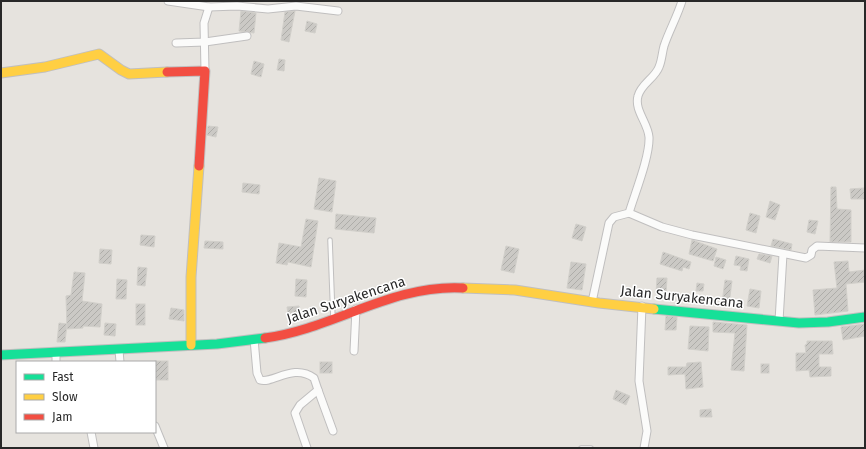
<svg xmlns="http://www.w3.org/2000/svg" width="866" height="449" font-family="'Fira Sans',sans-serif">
<defs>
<pattern id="building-hatch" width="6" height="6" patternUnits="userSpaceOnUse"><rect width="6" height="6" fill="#cbc9c5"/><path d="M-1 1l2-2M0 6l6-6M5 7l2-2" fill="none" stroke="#aeada9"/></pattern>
</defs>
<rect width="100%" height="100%" fill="#e6e3de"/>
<g fill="url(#building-hatch)" stroke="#d1cfca">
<path d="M241 11 256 13 254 33 239 31Z"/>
<path d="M295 11 289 42 281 40 285 12Z"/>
<path d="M307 21 317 24 315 33 305 31Z"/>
<path d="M279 59 285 60 284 71 277 70Z"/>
<path d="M254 61 264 64 261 77 251 74Z"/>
<path d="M208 126 218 127 216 137 207 135Z"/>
<path d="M319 178 336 181 332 212 314 209Z"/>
<path d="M243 183 260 185 259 194 242 192Z"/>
<path d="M831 187H836L837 209 851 210V242H830Z"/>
<path d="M864 188 865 199H851L850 189Z"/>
<path d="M770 201 780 205 775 220 766 217Z"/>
<path d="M750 213 760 216 756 233 746 230Z"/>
<path d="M336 214 376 218 374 233 335 229Z"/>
<path d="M306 219 318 221 311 267 288 262 287 265 276 263 279 243 301 247Z"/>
<path d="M809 220 818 221 815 234 807 232Z"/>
<path d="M576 224 586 227 582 241 572 238Z"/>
<path d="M141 235 155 236 154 247 140 245Z"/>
<path d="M773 239 792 244 791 250 771 246Z"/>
<path d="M692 240 717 249 713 261 689 254Z"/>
<path d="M205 241 223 242V249L204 248Z"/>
<path d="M506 246 519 249 514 273 501 270Z"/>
<path d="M100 249 112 250 111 264 99 263Z"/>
<path d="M663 252 691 262 689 269 683 267 682 271 660 264Z"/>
<path d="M759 254 772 256 770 263 757 259Z"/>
<path d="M736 256 749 259 747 271 740 270 741 266 734 265Z"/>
<path d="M716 257 726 260 723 269 714 266Z"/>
<path d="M848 261 849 272 865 270V282L846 284 848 311 815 315 813 290 837 288 834 262Z"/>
<path d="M571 262 586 264 582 290 567 288Z"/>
<path d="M138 267 147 268 145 286 137 285Z"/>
<path d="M74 272 85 273 82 301 102 304 100 327 83 326V328L67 329 66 296 71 295Z"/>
<path d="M657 278H667L666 294H656Z"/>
<path d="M117 279 127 280 126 299H116Z"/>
<path d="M296 279 307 280 306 297 295 296Z"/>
<path d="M725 280 732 281 729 304 722 303Z"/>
<path d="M697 283 704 284 703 291H696Z"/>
<path d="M750 289 761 291 759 308 747 306Z"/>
<rect x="136" y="304" width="9" height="21"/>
<path d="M299 306 300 314H288L287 307Z"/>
<path d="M171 308 184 310V321L169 319Z"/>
<path d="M666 316 677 317 676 330H665Z"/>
<path d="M713 322 747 325 744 371 731 370 735 333 713 332Z"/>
<path d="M59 323 67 324 65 342H57Z"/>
<path d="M105 323 116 324 115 336 104 335Z"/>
<path d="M865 324V336L843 340 841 327Z"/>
<path d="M690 326 709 327 708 351 688 349Z"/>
<path d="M807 341H832L833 354H819V367H831V376L810 377 809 370 796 371V353H806L805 345 807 344Z"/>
<rect x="155" y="361" width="13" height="19"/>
<rect x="320" y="362" width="12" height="11"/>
<path d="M701 362 703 387 686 389 685 374 668 375V367H686L687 363Z"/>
<rect x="761" y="364" width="8" height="9"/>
<path d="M616 390 630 396 626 405 613 399Z"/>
<path d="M711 409 712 417H700V410Z"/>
</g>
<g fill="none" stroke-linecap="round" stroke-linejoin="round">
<g stroke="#c0bfbf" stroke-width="5.5">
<g id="lane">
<path d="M330 240 333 319"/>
<path d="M581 448H591"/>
</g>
</g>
<g stroke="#c0bfbf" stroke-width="9">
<g id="street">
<path d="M168 1 209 7 237 6 268 9 296 6 338 11"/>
<path d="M176 43 205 42 247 36"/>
<path d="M205 71 204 23 209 7"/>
<path d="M629 213 662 227 692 235 806 258 811 255 812 250 817 246 865 248"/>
<path d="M592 302 609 223 614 217 629 213C635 193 650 156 649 137 648 123 634 110 638 96 641 84 655 78 659 67 662 60 662 53 664 46 669 31 677 17 682 1"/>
<path d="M642 306 639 381 647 431 644 448"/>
<path d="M779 321 783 254"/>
<path d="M254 339 257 373 260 380C273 384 293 363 314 378L318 390 300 405 295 413 307 448"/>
<path d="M119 350 120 362"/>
<path d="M354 351 356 309"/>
<path d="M56 353V362"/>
<path d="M318 390 333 431"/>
<path d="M155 426 164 448"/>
<path d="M91 432 94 448"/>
</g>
</g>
<g stroke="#c0bfbf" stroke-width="11">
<g id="fast">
<path d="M654 309 799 323 828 322 865 317"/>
<path d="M1 355 217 344 265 338"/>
</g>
</g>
<g stroke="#c0bfbf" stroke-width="11">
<g id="slow">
<path d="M1 73 45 67 99 54 121 70 129 74 167 72"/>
<path d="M463 288 515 290 599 303 654 309"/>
<path d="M191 345V277L199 166"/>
</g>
</g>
<g stroke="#c0bfbf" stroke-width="11">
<g id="jam">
<path d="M167 72 205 71 199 166"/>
<path d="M265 338C333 329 392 284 463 288"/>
</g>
</g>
<use href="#lane" stroke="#fbfbfa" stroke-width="3.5"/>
<use href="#street" stroke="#fbfbfa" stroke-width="7"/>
<use href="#fast" stroke="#16e098" stroke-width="9"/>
<use href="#slow" stroke="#ffcf43" stroke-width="9"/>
<use href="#jam" stroke="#f24e42" stroke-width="9"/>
</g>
<g text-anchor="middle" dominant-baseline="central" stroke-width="3" stroke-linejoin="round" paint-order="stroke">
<g font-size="14" fill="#282828" stroke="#fff">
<text transform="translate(682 297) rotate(6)">Jalan Suryakencana</text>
<text transform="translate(346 300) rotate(-18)">Jalan Suryakencana</text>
</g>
</g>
<rect width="866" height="449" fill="none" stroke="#282828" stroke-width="4"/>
<rect x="16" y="361" width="140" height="72" fill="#ffffff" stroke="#a9a9a9"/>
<rect x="24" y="374" width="20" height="6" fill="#16e098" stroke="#a9a9a9"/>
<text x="52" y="381" font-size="12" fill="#282828">Fast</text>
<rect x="24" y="394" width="20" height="6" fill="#ffcf43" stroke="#a9a9a9"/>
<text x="52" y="401" font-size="12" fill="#282828">Slow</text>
<rect x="24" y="414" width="20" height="6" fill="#f24e42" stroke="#a9a9a9"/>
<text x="52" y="421" font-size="12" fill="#282828">Jam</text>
</svg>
